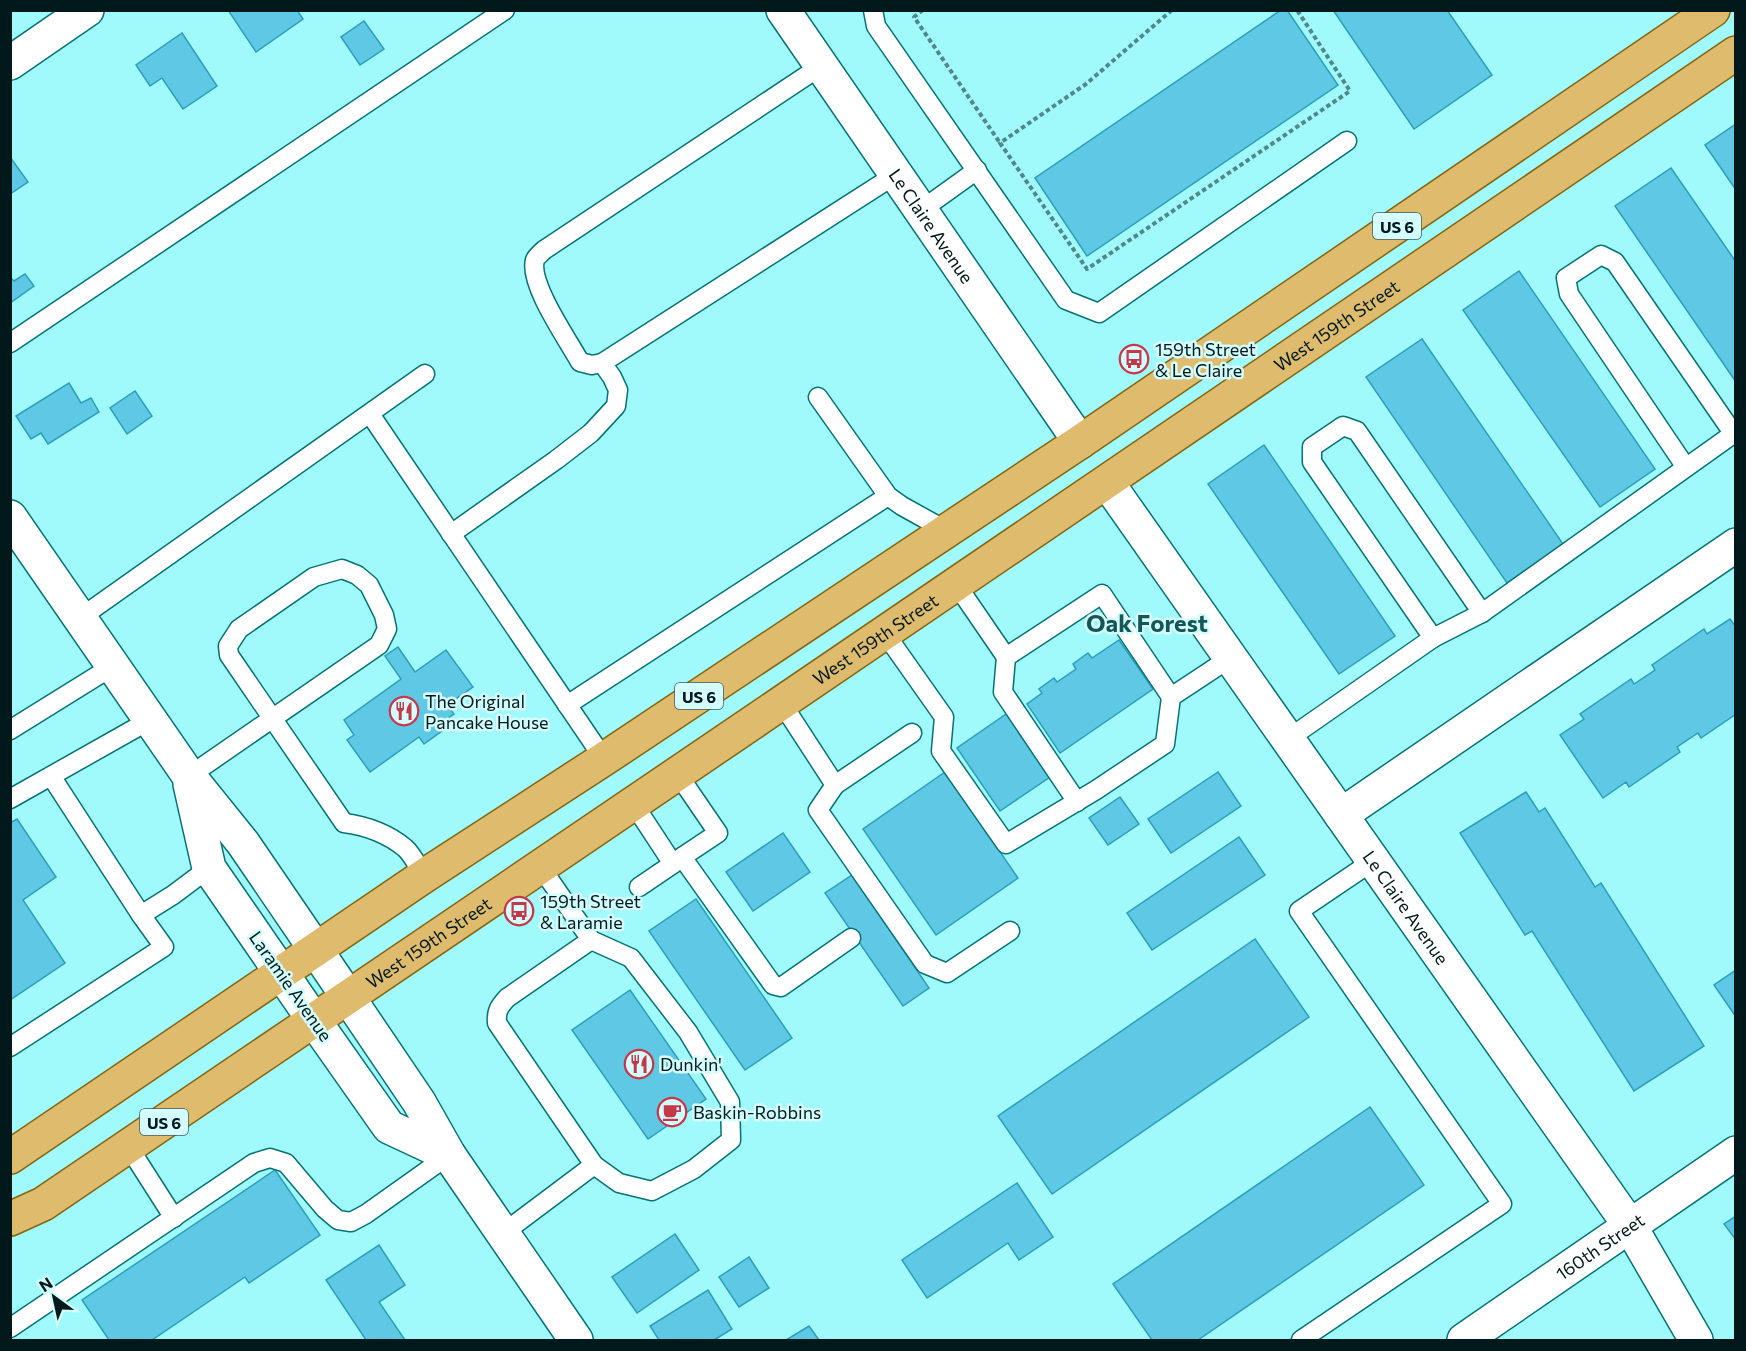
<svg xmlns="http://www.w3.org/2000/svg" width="1746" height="1351" font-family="Commissioner,sans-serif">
<rect width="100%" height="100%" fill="#a0f9fb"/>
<g fill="#5fc8e5" stroke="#2b9fbb" stroke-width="1.5">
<path d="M228 10H297L303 19 256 52Z"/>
<path d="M1281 10H1287L1338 85 1087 256 1035 178Z"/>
<path d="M1333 10H1447L1492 75 1414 129Z"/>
<path d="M364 21 384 49 360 65 341 37Z"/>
<path d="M182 33 217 86 183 109 162 78 150 86 136 65Z"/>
<path d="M1736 124V190L1705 145Z"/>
<path d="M10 157 28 182 10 194Z"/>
<path d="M1671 168 1736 262V382L1615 206Z"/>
<path d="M1519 271 1655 469 1600 507 1463 310Z"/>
<path d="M25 274 34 286 10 303V277L14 281Z"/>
<path d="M1422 339 1563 544 1507 583 1366 377Z"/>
<path d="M69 383 81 403 91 398 99 412 48 444 41 433 31 439 16 416Z"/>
<path d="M135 391 152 416 127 434 110 408Z"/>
<path d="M1264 445 1395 636 1339 674 1208 484Z"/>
<path d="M1730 619 1736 627V714L1701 738 1698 733 1677 747 1680 752 1629 787 1626 782 1603 798 1560 735 1584 719 1580 714 1631 679 1634 684 1655 670 1652 665 1704 629 1707 634Z"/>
<path d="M1119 640 1153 689 1060 753 1027 704 1042 693 1039 689 1054 678 1057 682 1076 669 1073 664 1088 653 1092 658Z"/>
<path d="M398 647 415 672 446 650 473 687 450 703 453 707 450 709 454 714 438 725 442 731 424 744 419 737 370 772 347 740 354 735 344 720 401 679 385 656Z"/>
<path d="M1009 712 1053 775 1000 811 957 748Z"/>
<path d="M945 772 1018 878 936 935 863 829Z"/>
<path d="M1218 772 1241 806 1171 853 1148 819Z"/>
<path d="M1526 792 1539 812 1545 808 1595 887 1601 883 1704 1046 1634 1091 1532 931 1525 935 1460 833Z"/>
<path d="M1120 797 1139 824 1108 845 1089 818Z"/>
<path d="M17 819 56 877 23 900 65 963 10 1000V823Z"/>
<path d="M783 833 810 872 753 911 726 872Z"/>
<path d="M1239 837 1265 875 1152 950 1127 913Z"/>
<path d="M852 875 929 988 903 1006 825 893Z"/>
<path d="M696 899 792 1038 745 1070 649 931Z"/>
<path d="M1255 939 1309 1017 1052 1194 998 1116Z"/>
<path d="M1736 970V1017L1714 985Z"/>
<path d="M630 990 706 1099 648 1139 572 1030Z"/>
<path d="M1370 1107 1424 1185 1198 1340H1152L1113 1284Z"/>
<path d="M275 1170 320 1235 249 1283 245 1277 152 1340H109L82 1300Z"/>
<path d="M1017 1183 1053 1237 1019 1260 1008 1243 927 1298 902 1260Z"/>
<path d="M1736 1216V1240L1724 1224Z"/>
<path d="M675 1234 699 1270 637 1313 612 1277Z"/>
<path d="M379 1245 405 1285 379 1302 405 1340H366L326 1280Z"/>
<path d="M749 1257 769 1288 739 1307 719 1277Z"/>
<path d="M708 1290 732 1329 714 1340H659L650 1326Z"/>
<path d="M809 1326 819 1340H786Z"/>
</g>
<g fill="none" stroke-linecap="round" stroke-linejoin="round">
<g stroke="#057376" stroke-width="21">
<g id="service">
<path d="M873 10 876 26 1066 300 1099 313 1347 141"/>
<path d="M821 66 544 250C541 253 536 257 535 260 528 283 568 340 580 362L592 365 602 363 895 175"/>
<path d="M920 211 977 170"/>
<path d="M10 343 505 10"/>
<path d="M818 397 888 496 902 506 947 531"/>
<path d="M370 414 604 759"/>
<path d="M1685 466 1569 294 1566 278 1601 255 1615 262 1733 433"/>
<path d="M451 534 556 460 591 433 616 406 618 390 612 377 602 363"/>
<path d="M956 584 1006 657 1102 594 1171 697"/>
<path d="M80 618 425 374"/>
<path d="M884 632 944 717 941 751 1006 844 1096 790 1165 744 1171 697 1230 658"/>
<path d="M1433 638 1312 462V447L1343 426 1357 431 1482 613"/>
<path d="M1006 657 1003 692 1077 802"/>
<path d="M781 702 835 785 818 810 925 964 947 973 1010 931"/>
<path d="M567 705 888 496"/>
<path d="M10 730 113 666"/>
<path d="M1288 739 1433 638 1482 613 1736 432"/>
<path d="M677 773 718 833 682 857 773 985 781 987 851 938"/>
<path d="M51 776 141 915"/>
<path d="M189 776 379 645 387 629 384 615 369 585 357 575 342 569 314 577 239 629 228 646 229 655 344 823C367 826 387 833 405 848 413 855 418 867 424 876"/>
<path d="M835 785 912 733"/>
<path d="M10 799 150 720"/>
<path d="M633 803 673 864 682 857"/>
<path d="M639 887 673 864"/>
<path d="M591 940 631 958 688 1032 730 1102 731 1140 694 1169 652 1191 619 1183 594 1165"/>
<path d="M10 1047 164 947 141 915 173 895 209 868"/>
<path d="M128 1146 174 1218"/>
<path d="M502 1234 594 1165 497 1023C496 1011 499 1007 507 998L591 940 540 866"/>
<path d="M10 1328 254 1163 270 1158 286 1163 325 1209 338 1220 351 1222 366 1214 449 1155"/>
<path d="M1301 1340 1502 1204 1299 911 1373 861"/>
</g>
</g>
<g stroke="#057376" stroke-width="36">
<g id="minor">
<path id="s1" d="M783 10 1080 442"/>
<path d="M10 63 87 10"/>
<path id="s2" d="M1107 482 1630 1226 1696 1340"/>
<path d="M1341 815 1736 545"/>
<path d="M348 997 419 1102 449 1155 576 1340"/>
<path d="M313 1019 389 1127 449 1155"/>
<path id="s3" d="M1464 1340 1736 1153"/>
</g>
</g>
<g stroke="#057376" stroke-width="36">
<g id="tertiary">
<path d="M10 517 189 776 243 843 348 997"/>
<path d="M190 784 209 868 313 1019"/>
</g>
</g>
<g stroke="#846511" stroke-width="36">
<g id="primary">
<path d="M10 1157 424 876 604 759 1080 442 1713 10"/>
<path id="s4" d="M10 1219 43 1204C608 821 1172 438 1736 53"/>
</g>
</g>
<g stroke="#51898b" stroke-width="4" stroke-dasharray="4.5 3" stroke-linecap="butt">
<path d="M923 10 914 17 1000 143"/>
<path d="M1172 10 1086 84 1000 143 1087 269 1350 91 1297 10"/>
</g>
<use href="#service" stroke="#fff" stroke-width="18"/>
<use href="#minor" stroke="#fff" stroke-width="33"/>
<use href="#tertiary" stroke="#fff" stroke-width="33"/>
<use href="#primary" stroke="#dfbb6d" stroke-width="33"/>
</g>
<defs>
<g id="bus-ring" transform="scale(1.5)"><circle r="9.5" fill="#d4fdfe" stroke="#c7374a" stroke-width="1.5"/><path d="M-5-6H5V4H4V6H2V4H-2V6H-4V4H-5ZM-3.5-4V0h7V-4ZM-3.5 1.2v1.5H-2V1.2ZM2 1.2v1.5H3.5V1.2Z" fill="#c7374a"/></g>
<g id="restaurant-ring" transform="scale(1.5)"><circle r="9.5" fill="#d4fdfe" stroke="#c7374a" stroke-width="1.5"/><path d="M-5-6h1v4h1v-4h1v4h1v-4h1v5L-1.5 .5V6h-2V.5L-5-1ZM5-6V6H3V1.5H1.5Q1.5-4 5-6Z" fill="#c7374a"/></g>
<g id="cafe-ring" transform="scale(1.5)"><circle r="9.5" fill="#d4fdfe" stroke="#c7374a" stroke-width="1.5"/><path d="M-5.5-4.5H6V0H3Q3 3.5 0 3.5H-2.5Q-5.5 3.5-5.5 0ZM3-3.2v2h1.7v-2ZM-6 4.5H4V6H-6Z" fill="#c7374a"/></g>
</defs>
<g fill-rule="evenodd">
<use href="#bus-ring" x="1134" y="359"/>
<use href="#restaurant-ring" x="404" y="711"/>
<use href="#bus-ring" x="519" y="911"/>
<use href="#restaurant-ring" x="639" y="1064"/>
<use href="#cafe-ring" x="672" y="1112"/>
</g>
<g text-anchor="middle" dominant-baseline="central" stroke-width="5" stroke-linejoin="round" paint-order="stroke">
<g fill="#d4fdfe" stroke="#405d5e" stroke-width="1.5">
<rect x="1373" y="213" width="48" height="26" rx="4.5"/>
<rect x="675" y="683" width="48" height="26" rx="4.5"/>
<rect x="140" y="1109" width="48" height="26" rx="4.5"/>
</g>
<g font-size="16" font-weight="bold" fill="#01191a">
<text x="1397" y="226">US 6</text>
<text x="699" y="696">US 6</text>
<text x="164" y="1122">US 6</text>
</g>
<g font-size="18" fill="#01191a" stroke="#d4fdfe">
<text stroke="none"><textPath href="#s1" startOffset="262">Le Claire Avenue</textPath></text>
<text stroke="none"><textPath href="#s4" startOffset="1600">West 159th Street</textPath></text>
<text stroke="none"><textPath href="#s4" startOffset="1042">West 159th Street</textPath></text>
<text stroke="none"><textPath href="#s2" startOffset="520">Le Claire Avenue</textPath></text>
<text stroke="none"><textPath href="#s4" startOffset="502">West 159th Street</textPath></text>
<text transform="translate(291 986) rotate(55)">Laramie Avenue</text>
<text stroke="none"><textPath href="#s3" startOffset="165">160th Street</textPath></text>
</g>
<g font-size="18" fill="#01191a" stroke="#d4fdfe" text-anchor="start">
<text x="1155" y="349">159th Street<tspan x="1155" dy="21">&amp; Le Claire</tspan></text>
<text x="425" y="701">The Original<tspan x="425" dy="21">Pancake House</tspan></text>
<text x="540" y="901">159th Street<tspan x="540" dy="21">&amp; Laramie</tspan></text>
<text x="660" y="1064">Dunkin'</text>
<text x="693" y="1112">Baskin-Robbins</text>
</g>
<g font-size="24" font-weight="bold" fill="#155759" stroke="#d4fdfe">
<text x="1147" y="622">Oak Forest</text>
</g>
</g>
<rect width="1746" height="1351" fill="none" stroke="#01191a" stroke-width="24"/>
<g transform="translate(54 1297) rotate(327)" stroke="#d4fdfe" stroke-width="4.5" paint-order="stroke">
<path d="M0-4.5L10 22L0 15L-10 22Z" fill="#01191a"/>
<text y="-9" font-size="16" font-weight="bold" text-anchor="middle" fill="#01191a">N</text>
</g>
</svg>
